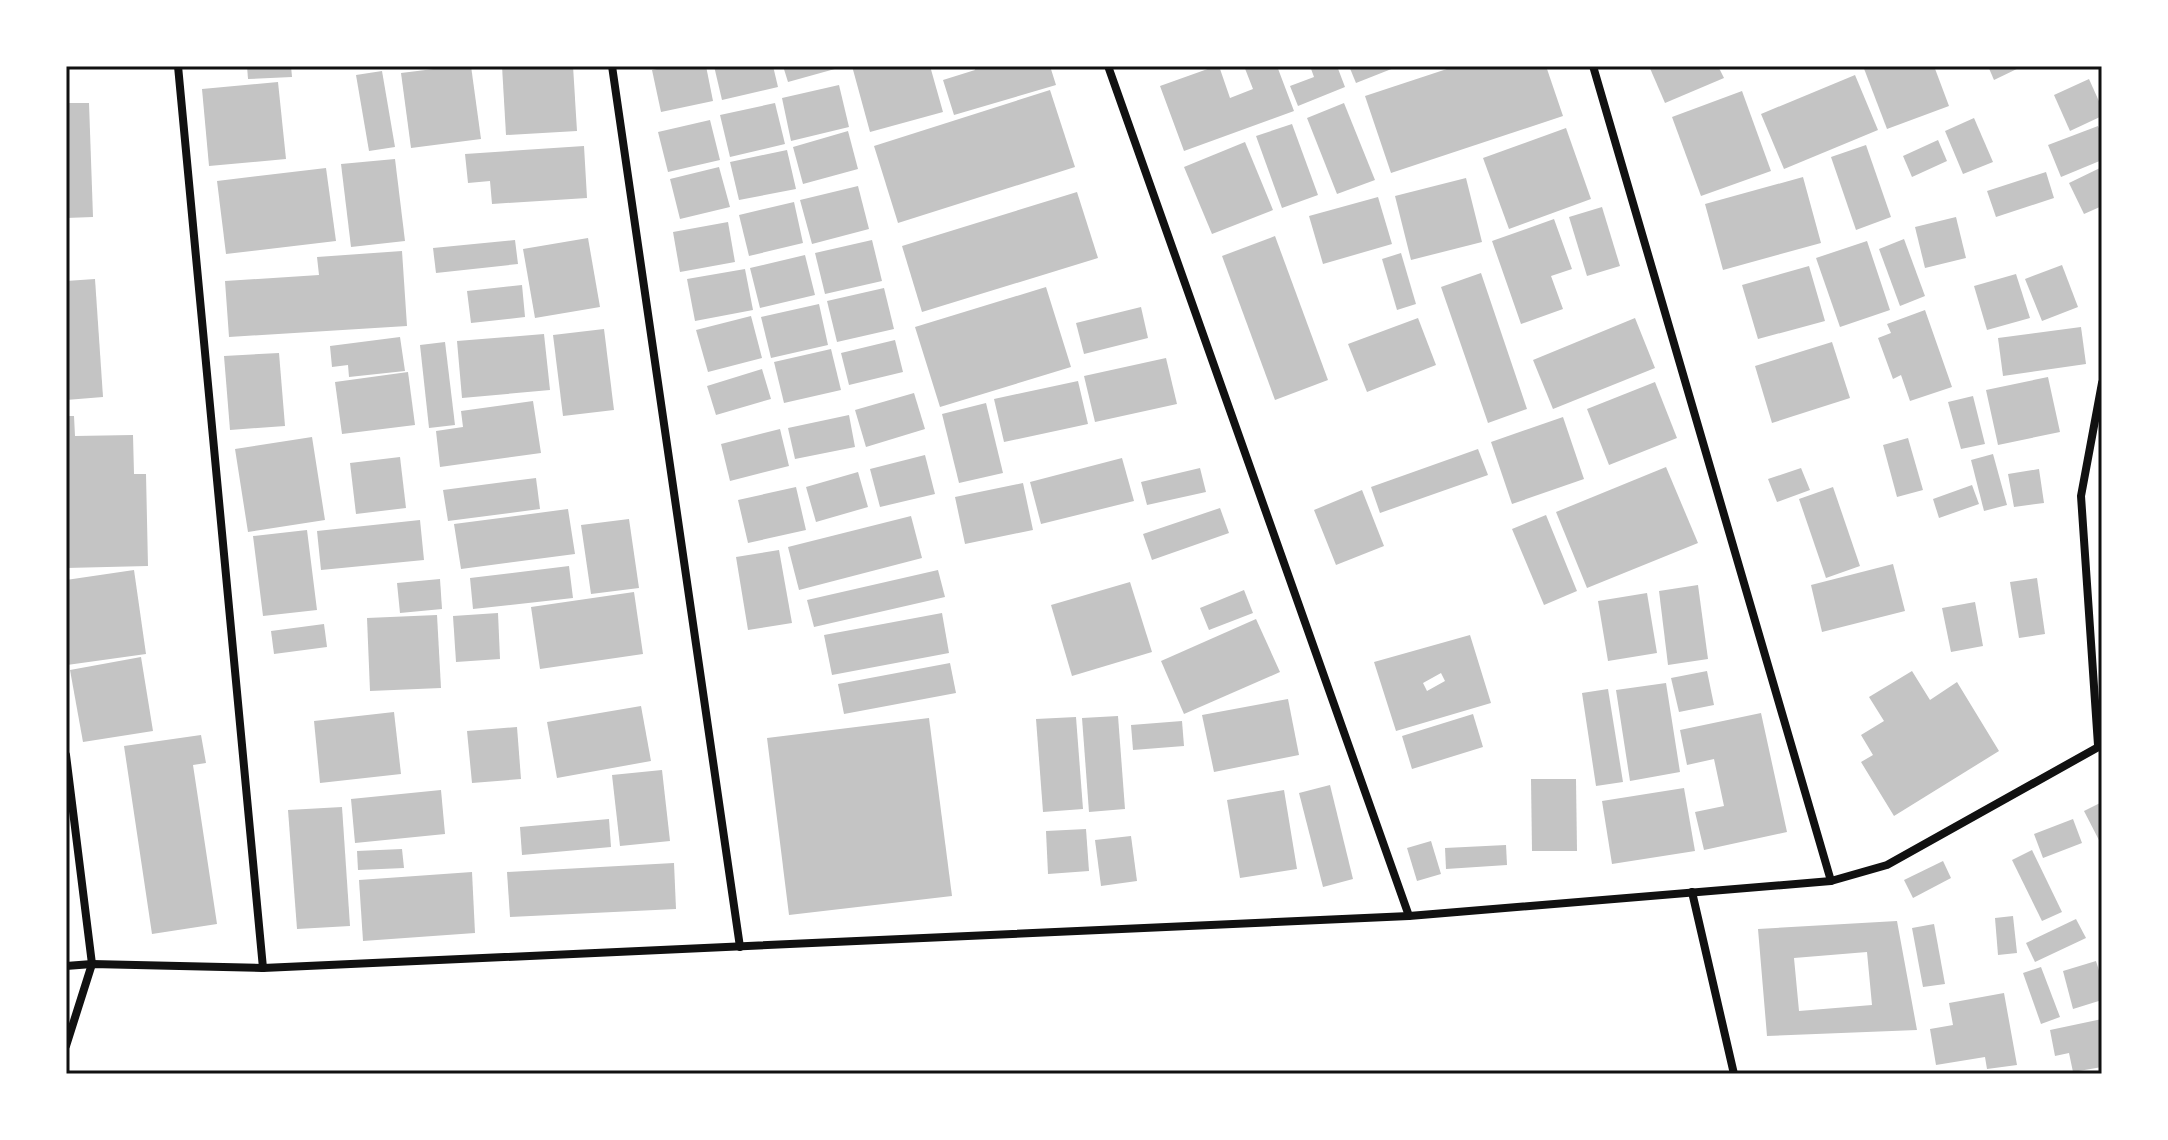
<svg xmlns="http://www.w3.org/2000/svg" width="2168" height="1140" font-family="'IBM Plex Sans',sans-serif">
<rect width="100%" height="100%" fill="#fff"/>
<g fill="#c4c4c4" fill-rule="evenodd">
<path d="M247 66H291L292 77 248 79Z"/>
<path d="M458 66H471L481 139 411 148 401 73Z"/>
<path d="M502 66H573L577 131 506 135Z"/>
<path d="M672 66H706L713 101 661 112 652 70Z"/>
<path d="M714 66H773L778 87 722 100Z"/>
<path d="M783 66H842V67L788 82Z"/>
<path d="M852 66H930L943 112 870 132Z"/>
<path d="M974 66H1050L1056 85 954 115 943 80 975 70Z"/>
<path d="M1216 66H1219L1230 98 1253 89 1244 66H1277L1294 111 1184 151 1160 86Z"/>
<path d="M1310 66H1337L1345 87 1298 106 1290 86 1314 77Z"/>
<path d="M1349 66H1399L1356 83Z"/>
<path d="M1456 66H1546L1563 116 1391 173 1365 96Z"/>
<path d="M1649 66H1718L1724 78 1665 103Z"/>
<path d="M1863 66H1934L1949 106 1887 129Z"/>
<path d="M1988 66H2023L1994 80Z"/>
<path d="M382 71 395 147 369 151 356 75Z"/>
<path d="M1855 75 1878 130 1784 169 1761 114Z"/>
<path d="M2089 79 2102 108V116L2070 131 2054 95Z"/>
<path d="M278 82 286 159 209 166 202 89Z"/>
<path d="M839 85 849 127 791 141 782 98Z"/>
<path d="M1050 90 1075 167 898 223 874 146Z"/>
<path d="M1742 91 1771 171 1701 196 1672 117Z"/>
<path d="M66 103H89L93 217 66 218Z"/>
<path d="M775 103 785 144 730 157 720 115Z"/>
<path d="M1344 103 1375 180 1337 194 1307 118Z"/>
<path d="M1974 118 1993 162 1963 174 1945 131Z"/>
<path d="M710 120 720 160 668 172 658 132Z"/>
<path d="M1292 124 1318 195 1282 208 1256 136Z"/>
<path d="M2098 126 2102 136V160L2061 177 2048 145Z"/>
<path d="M1566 128 1591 199 1509 229 1483 158Z"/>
<path d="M848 131 858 169 803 184 793 147Z"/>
<path d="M1938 140 1947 161 1912 177 1903 156Z"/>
<path d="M1245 142 1273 210 1212 234 1184 167Z"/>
<path d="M1866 145 1891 217 1856 230 1831 157Z"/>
<path d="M584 146 587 198 492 204 490 181 468 183 465 154Z"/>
<path d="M787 150 796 189 739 200 730 162Z"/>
<path d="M395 159 405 241 351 247 341 164Z"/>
<path d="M719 167 730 207 680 219 670 179Z"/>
<path d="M2102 167V206L2084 214 2069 183Z"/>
<path d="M326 168 336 241 226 254 217 181Z"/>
<path d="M2046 172 2054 198 1996 217 1987 191Z"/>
<path d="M1803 177 1821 243 1723 270 1705 204Z"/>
<path d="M1466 178 1482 242 1411 260 1395 196Z"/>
<path d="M858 186 869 229 812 244 800 200Z"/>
<path d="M1077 192 1098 258 922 312 902 246Z"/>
<path d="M1378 197 1392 244 1323 264 1309 216Z"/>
<path d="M794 202 803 243 749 256 739 215Z"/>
<path d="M1602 207 1620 266 1587 276 1569 217Z"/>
<path d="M1956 217 1966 258 1925 268 1915 227Z"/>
<path d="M1554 219 1572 269 1551 276 1563 309 1521 324 1492 241Z"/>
<path d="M728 222 735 262 680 272 673 232Z"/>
<path d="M1275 236 1328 380 1275 400 1222 256Z"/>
<path d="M588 238 600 307 535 318 523 249Z"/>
<path d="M1904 239 1925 296 1900 306 1879 249Z"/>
<path d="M515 240 518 264 436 273 433 248Z"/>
<path d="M872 240 882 281 825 294 815 253Z"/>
<path d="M1867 241 1890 310 1840 327 1816 258Z"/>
<path d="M402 251 407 326 229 337 225 281 319 275 317 257Z"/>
<path d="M1401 253 1416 304 1397 310 1382 259Z"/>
<path d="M805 255 815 295 760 308 750 268Z"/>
<path d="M2062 265 2078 307 2042 321 2025 279Z"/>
<path d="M1809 266 1825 321 1758 339 1742 285Z"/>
<path d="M745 269 753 310 695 321 687 279Z"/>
<path d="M1481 273 1527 409 1488 423 1441 287Z"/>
<path d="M2016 274 2030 318 1987 330 1974 286Z"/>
<path d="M95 279 103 397 66 400V281Z"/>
<path d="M522 285 525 317 471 323 467 291Z"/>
<path d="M1046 287 1071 367 940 407 915 327Z"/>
<path d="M884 288 894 329 837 342 827 301Z"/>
<path d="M819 304 828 345 771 358 761 317Z"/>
<path d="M1141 307 1148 338 1084 354 1076 323Z"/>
<path d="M1925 310 1952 387 1910 401 1901 375 1893 379 1878 338 1891 333 1887 324Z"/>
<path d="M751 316 762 358 708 372 696 330Z"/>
<path d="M1418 318 1436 365 1367 392 1348 344Z"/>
<path d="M1635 318 1655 368 1553 409 1533 360Z"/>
<path d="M2081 327 2086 364 2003 376 1998 338Z"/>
<path d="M604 329 614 410 563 416 553 335Z"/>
<path d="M544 334 550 390 462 398 457 341Z"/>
<path d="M400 337 405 371 349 377 348 365 332 367 330 346Z"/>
<path d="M895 340 903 372 849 385 841 353Z"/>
<path d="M445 342 455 425 429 428 420 345Z"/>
<path d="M1832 342 1850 398 1772 423 1755 366Z"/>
<path d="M831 349 841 390 784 403 774 362Z"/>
<path d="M279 353 285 426 230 430 224 356Z"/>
<path d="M1166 358 1177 404 1095 422 1084 376Z"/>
<path d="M762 369 771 399 716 415 707 386Z"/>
<path d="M408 372 415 425 342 434 335 382Z"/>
<path d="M2048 377 2060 432 1998 445 1986 390Z"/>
<path d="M1078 381 1088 424 1004 442 994 399Z"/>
<path d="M1655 382 1677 438 1609 465 1587 409Z"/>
<path d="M914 393 925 429 866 447 855 410Z"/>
<path d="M1973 396 1985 444 1961 449 1948 402Z"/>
<path d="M533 401 541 453 440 467 436 431 463 427 461 411Z"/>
<path d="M986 403 1003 473 959 483 942 414Z"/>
<path d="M849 415 855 447 795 459 788 428Z"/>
<path d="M66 416H74L75 436 133 435 134 474H146L148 566 66 568Z"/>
<path d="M1563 417 1584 479 1512 504 1491 442Z"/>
<path d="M780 429 789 466 730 481 721 444Z"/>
<path d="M312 437 325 520 248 532 235 449Z"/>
<path d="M1908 438 1923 490 1897 497 1883 445Z"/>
<path d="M1478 449 1488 475 1380 513 1371 487Z"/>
<path d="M1993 454 2007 505 1984 511 1971 460Z"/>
<path d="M925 455 935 494 880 507 870 469Z"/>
<path d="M400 457 406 508 356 514 350 463Z"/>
<path d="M1122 458 1134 501 1041 524 1030 482Z"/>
<path d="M1666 467 1698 543 1587 588 1556 512Z"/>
<path d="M1200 468 1206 492 1147 505 1141 482Z"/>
<path d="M1801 468 1810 490 1777 502 1768 479Z"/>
<path d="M2039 469 2044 503 2014 507 2008 474Z"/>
<path d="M858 472 868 507 816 522 806 487Z"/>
<path d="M536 478 540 509 448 521 443 490Z"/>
<path d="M1023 483 1033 530 965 544 955 497Z"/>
<path d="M1972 485 1979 504 1939 518 1933 499Z"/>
<path d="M796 487 806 530 748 543 738 500Z"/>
<path d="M1833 487 1860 566 1826 578 1799 499Z"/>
<path d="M1362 490 1384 546 1336 565 1314 510Z"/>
<path d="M1220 508 1229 533 1152 560 1143 534Z"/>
<path d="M568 509 575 554 461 569 454 524Z"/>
<path d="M1546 515 1577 591 1544 605 1512 529Z"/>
<path d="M911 516 922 558 799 590 788 547Z"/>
<path d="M629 519 639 588 591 594 581 525Z"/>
<path d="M420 520 424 560 321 570 317 531Z"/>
<path d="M307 530 317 610 263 616 253 536Z"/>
<path d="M779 550 792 623 748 630 736 557Z"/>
<path d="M1893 564 1905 611 1822 632 1811 585Z"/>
<path d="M569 566 573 598 473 609 470 578Z"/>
<path d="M134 570 146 654 67 665 66 580Z"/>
<path d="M938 570 945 597 814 627 807 600Z"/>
<path d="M2037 578 2045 634 2019 638 2010 582Z"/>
<path d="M440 579 442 609 400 613 397 583Z"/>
<path d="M1130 582 1152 652 1072 676 1051 605Z"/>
<path d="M1698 585 1708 659 1668 665 1659 591Z"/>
<path d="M1244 590 1253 613 1209 630 1200 608Z"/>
<path d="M634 592 643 654 540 669 531 607Z"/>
<path d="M1647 593 1657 653 1608 661 1598 601Z"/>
<path d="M1975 602 1983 646 1951 652 1942 608Z"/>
<path d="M498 613 500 659 456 662 453 616Z"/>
<path d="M942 613 949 653 832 675 824 635Z"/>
<path d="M437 615 441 688 370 691 367 618Z"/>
<path d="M1256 619 1280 672 1184 714 1161 661Z"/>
<path d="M324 624 327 647 274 654 271 631Z"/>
<path d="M1470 635 1491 703 1396 731 1374 662ZM1441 673 1445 681 1427 691 1423 683Z"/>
<path d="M141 657 153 731 83 742 70 670Z"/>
<path d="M950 663 956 693 844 714 838 684Z"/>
<path d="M1707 671 1714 705 1679 712 1671 678Z"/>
<path d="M1912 671 1930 700 1957 682 1999 751 1894 816 1861 762 1873 755 1861 735 1884 721 1869 697Z"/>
<path d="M1666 683 1680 772 1630 781 1616 690Z"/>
<path d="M1608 689 1623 782 1596 786 1582 693Z"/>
<path d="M1288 699 1299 755 1214 772 1202 715Z"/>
<path d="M641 706 651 761 557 778 547 722Z"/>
<path d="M394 712 401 774 320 783 314 721Z"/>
<path d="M1761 713 1787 832 1704 850 1695 812 1724 806 1714 759 1687 765 1680 730Z"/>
<path d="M1473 714 1483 747 1412 769 1402 736Z"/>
<path d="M1118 716 1125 809 1089 812 1082 718Z"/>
<path d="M1076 717 1083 809 1043 812 1036 719Z"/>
<path d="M929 718 952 896 789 915 767 738Z"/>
<path d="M1182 721 1184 746 1133 750 1131 725Z"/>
<path d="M517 727 521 779 472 783 467 731Z"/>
<path d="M201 735 206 763 193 765 217 924 152 934 124 746Z"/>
<path d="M662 770 670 841 620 846 612 775Z"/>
<path d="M1531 779H1576L1577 851H1532Z"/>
<path d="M1330 785 1353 879 1323 887 1299 793Z"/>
<path d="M1684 788 1695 851 1612 864 1602 801Z"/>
<path d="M441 790 445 834 355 843 351 799Z"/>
<path d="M1284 790 1297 869 1240 878 1227 800Z"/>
<path d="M2102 802V846L2084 811Z"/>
<path d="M342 807 350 926 297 929 288 810Z"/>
<path d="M609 819 611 847 522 855 520 827Z"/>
<path d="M2073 819 2082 843 2043 858 2034 834Z"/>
<path d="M1086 829 1089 871 1048 874 1046 831Z"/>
<path d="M1131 836 1137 881 1101 886 1095 840Z"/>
<path d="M1431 841 1441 874 1417 881 1407 848Z"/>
<path d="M1506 845 1507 865 1446 869 1445 848Z"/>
<path d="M402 849 404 868 358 870 357 851Z"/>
<path d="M2032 850 2062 912 2042 921 2012 860Z"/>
<path d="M1943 861 1951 878 1913 898 1904 880Z"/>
<path d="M674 863 676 909 510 917 507 872Z"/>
<path d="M472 872 475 933 363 941 359 880Z"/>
<path d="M2013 916 2017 953 1998 955 1995 918Z"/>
<path d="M2076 919 2086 938 2035 962 2026 943Z"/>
<path d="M1897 921 1917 1030 1767 1036 1758 929ZM1867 952 1872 1005 1799 1011 1794 958Z"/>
<path d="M1934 924 1945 984 1923 987 1912 928Z"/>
<path d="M2096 961 2102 980V1000L2073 1009 2063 971Z"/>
<path d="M2041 967 2060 1017 2041 1024 2023 973Z"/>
<path d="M2004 993 2017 1065 1987 1069 1985 1057 1936 1065 1930 1029 1953 1025 1949 1003Z"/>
<path d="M2102 1019V1067L2073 1072 2069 1053 2055 1056 2050 1030Z"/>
</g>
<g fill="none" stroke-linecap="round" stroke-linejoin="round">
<g stroke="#111" stroke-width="8">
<path d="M178 66 263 968"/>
<path d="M612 66 740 947"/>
<path d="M1108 66 1409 916"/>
<path d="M1593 66 1831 881"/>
<path d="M2098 745 2081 496 2102 383"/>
<path d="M66 755 92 964 66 1046"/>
<path d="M1692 892 1734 1074"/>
<path d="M66 966 92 964 263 968 1409 916 1831 881 1887 865 2102 745"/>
</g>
</g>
<rect width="2168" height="1140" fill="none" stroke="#ffffff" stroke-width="136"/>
<rect x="68" y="68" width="2032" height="1004" fill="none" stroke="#111" stroke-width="3"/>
</svg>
